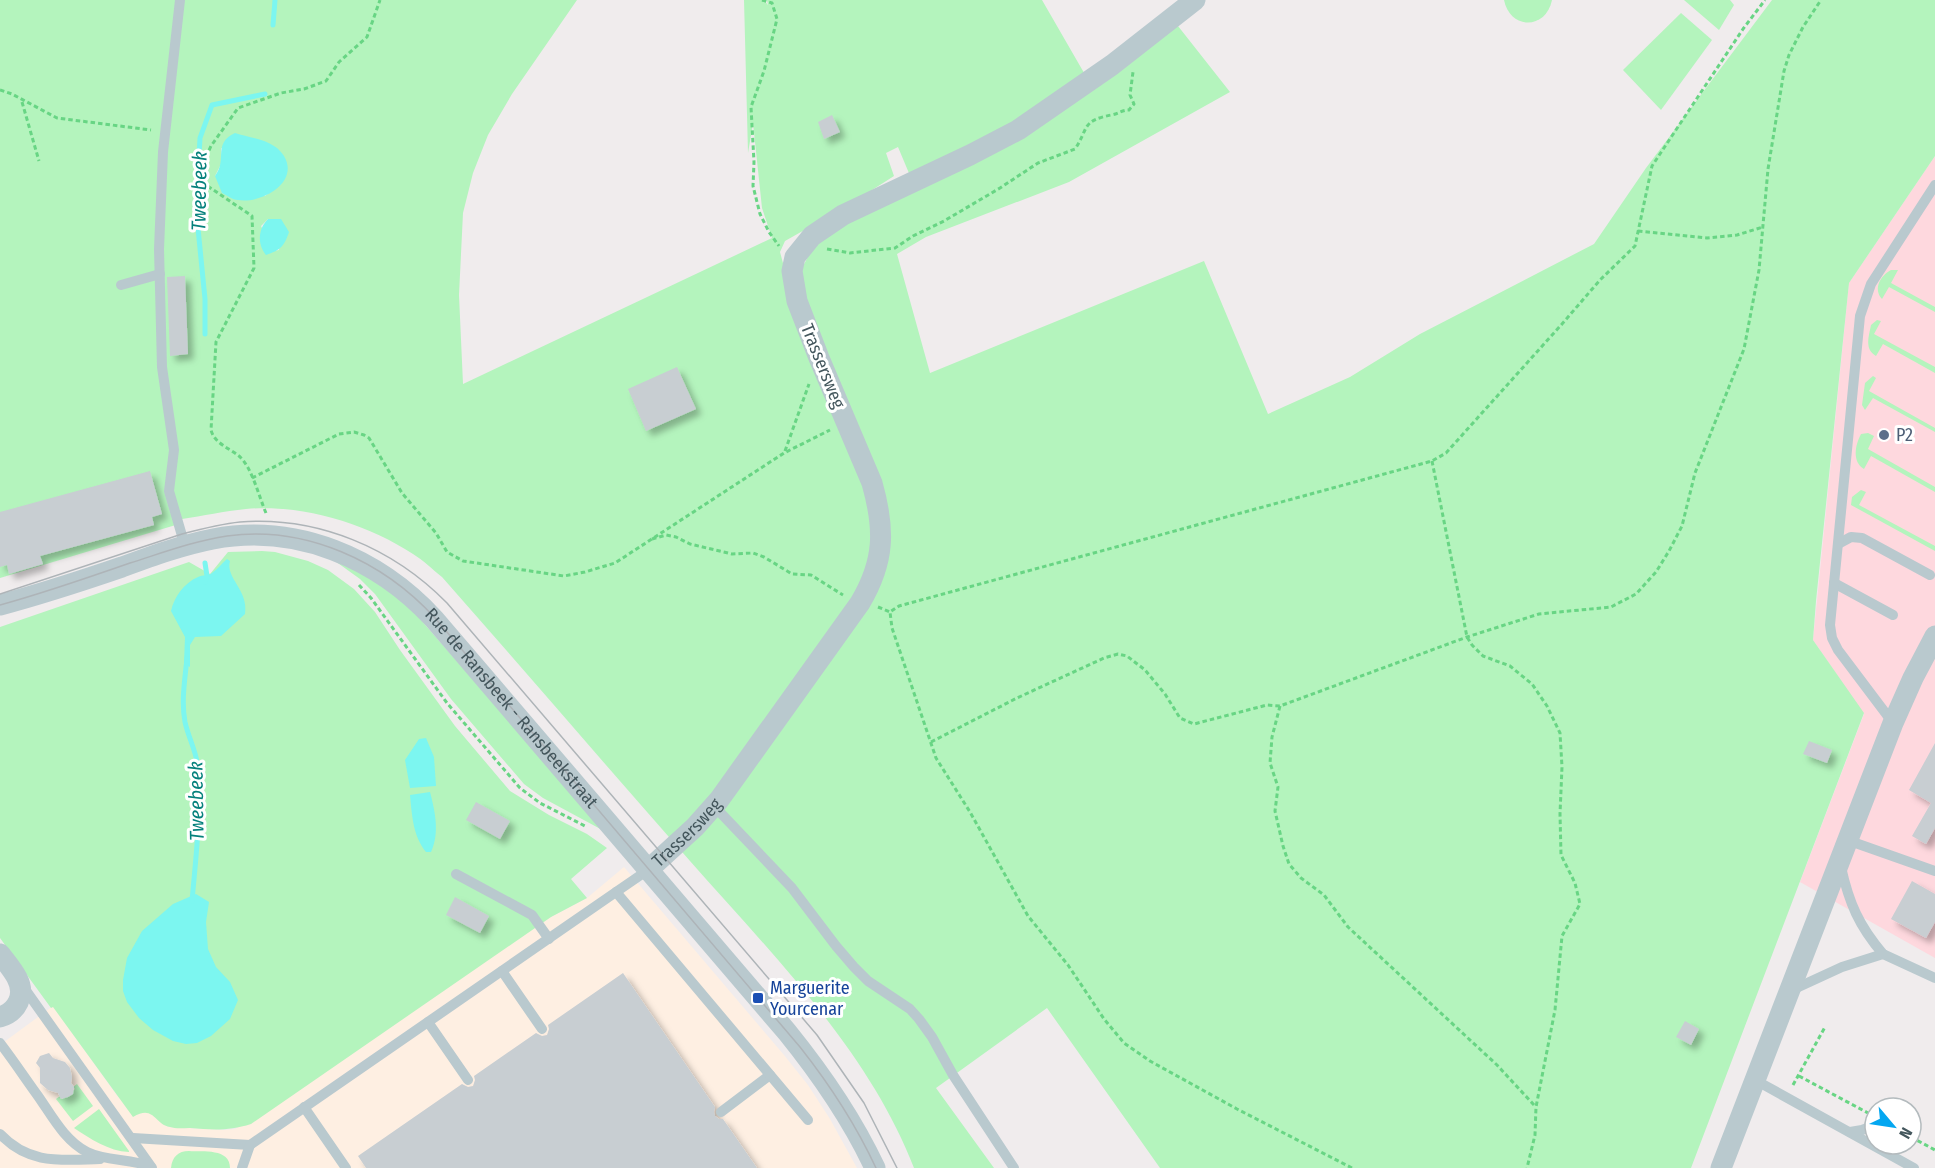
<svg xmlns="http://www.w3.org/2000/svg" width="1935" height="1168" font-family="'Fira Sans Condensed',sans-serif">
<defs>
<filter id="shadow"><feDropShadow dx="5.5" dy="5.5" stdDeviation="3" flood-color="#0004"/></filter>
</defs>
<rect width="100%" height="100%" fill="#f0eced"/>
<path fill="#feefe2" d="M624 867 784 1055 808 1085 830 1119 857 1168H0V1045L53 1006 118 1097 141 1112 152 1113 168 1127 225 1130 235 1129 551 917 587 898Z"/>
<path fill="#fed8de" d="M1935 156V958L1800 882 1864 714 1813 640 1849 283Z"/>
<g fill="#b4f4bd" fill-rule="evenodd">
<path d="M0 0H577L512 94 488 135 473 173 463 213 459 295 463 384 772 238 762 208 753 123 748 153 744 0H764L768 5 767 0H1042L1087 78 1178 26 1230 92 1069 182 926 237 897 254 930 373 1204 261 1268 414 1350 377 1420 334 1594 244 1646 168 1772 0H1935V156L1849 283 1816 601 1813 640 1864 713 1691 1168H1160L1047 1008 936 1088 994 1168H914C869 1051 772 954 690 861 607 767 525 671 442 577 432 569 423 560 413 554 366 523 302 504 246 509 224 511 203 516 182 519L179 524 0 578ZM898 147 911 178 823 236 811 251 803 266 800 283 787 278 780 252 785 241 847 206 894 176 886 153ZM221 148 281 184 265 196 215 176 222 162ZM268 219H281L279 250 273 251 261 226Z"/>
<path d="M1504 0H1552C1546 30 1510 30 1504 0Z"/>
<path d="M1684 0H1730L1734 5 1719 30Z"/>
<path d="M1681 13 1712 40 1661 110 1623 70Z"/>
<path d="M1891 270H1898L1891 283 1935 307V312L1889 287 1882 299C1873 289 1880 276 1891 270Z"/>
<path d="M1877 320 1881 321 1874 334 1935 367V373L1883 344 1876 356C1864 349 1869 336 1871 325Z"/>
<path d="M1873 376 1876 378 1869 391 1935 428V432L1873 398 1865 410 1862 405 1865 383Z"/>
<path d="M1868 433 1874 436 1868 449 1935 487V492L1871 456 1864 469C1852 462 1855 445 1861 434Z"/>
<path d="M1861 490 1866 492 1859 505 1935 546V551L1851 505 1852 497Z"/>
<path d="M262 551 275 552 308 561 328 570 354 589 375 612 400 650 455 726 510 791 549 815 587 834 607 848 571 879 587 898 551 917 251 1124C229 1131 213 1130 190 1128 183 1128 176 1129 170 1127 154 1124 154 1104 133 1117L53 1007 51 1008 0 938V627L189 562 210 574 228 552Z"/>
<path d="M335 561 393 588 606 832 543 798 524 784 451 699 375 594 360 579Z"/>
<path d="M77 1084 93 1106 73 1121 56 1099 60 1096 62 1099 75 1089 73 1087Z"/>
<path d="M99 1109 129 1151V1152C108 1151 91 1139 74 1128Z"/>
<path d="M189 1151C203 1152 230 1148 230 1168H171C172 1157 178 1151 189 1151Z"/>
</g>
<g fill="#7cf6f0">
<path d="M235 133C247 137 264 139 274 146 278 148 282 153 284 156 300 183 261 204 238 200 232 200 227 195 222 193L215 176C228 159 212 144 235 133Z"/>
<path d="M268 219H281L289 232C284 247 280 250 266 255 257 244 258 229 268 219Z"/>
<path d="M227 559 230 561C225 578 249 590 245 614L221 636 195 637 190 645V667L184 663 185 637 171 611C174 597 184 583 198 577 203 574 207 577 212 573 218 569 221 564 227 559Z"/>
<path d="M426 738 434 757 436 786 410 788 405 760 419 739Z"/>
<path d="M430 792C435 811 440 833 431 852H426C413 836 412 816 410 795Z"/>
<path d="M196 894 209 902 206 922 208 949 216 967 230 982 238 1000 230 1019 211 1036 197 1043 186 1044 173 1041 153 1030 139 1018 127 1002 123 991V980L127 958 142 931 173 904Z"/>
</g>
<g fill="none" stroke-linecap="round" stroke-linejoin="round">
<g stroke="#7cf6f0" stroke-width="5">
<path d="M273 25 275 0"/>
<path d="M205 334V299L196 208 200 138 212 105 265 94"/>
<path d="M205 563 207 576 205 582"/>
<path d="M187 658C185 679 181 701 185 722 188 736 195 749 197 762 202 809 196 855 192 901"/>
</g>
</g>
<g fill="#c8ced2" filter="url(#shadow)">
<path d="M832 115 840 132 824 139 818 122Z"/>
<path d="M185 276 188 354 170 356 167 277Z"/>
<path d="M677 367 696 409 646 431 628 389Z"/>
<path d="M150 471 162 514 152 517 154 525 40 556 43 564 9 574 7 565 0 567V512Z"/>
<path d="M1809 741 1832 750 1827 763 1803 754Z"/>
<path d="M1935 743V828L1926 844 1912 836 1931 803 1909 790Z"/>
<path d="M476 802 510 821 500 839 466 820Z"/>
<path d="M1912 881 1935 894V922L1926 938 1891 919Z"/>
<path d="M455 897 489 916 480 933 446 915Z"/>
<path d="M623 973 715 1107 714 1112 715 1116 719 1119H723L757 1168H366L358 1156 462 1084 468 1087 473 1086 475 1080 474 1076 536 1033 542 1036 547 1035 549 1029 548 1025Z"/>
<path d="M1685 1021 1699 1029 1691 1045 1676 1037Z"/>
<path d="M49 1053 53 1058 65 1062 70 1068 72 1077 71 1083 74 1087 73 1094 68 1097 61 1099 58 1093 48 1090 40 1083V1068L36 1063 40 1056Z"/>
</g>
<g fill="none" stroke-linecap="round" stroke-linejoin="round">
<g stroke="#68d584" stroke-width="3" stroke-dasharray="4.5 3" stroke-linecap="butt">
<path d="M762 0 772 3 777 19 764 71 751 107 754 162 753 186 760 214 769 232 779 246"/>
<path d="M0 90 12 94 57 118 151 130"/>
<path d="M22 102 39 161"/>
<path d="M1638 231 1707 238 1737 235 1763 227"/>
<path d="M827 249 850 253 895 248 913 236 944 221 1000 188 1038 163 1075 149C1089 128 1081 121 1111 115 1118 114 1122 110 1129 110L1134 104 1130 95 1133 72"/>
<path d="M785 451 809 384"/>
<path d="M1432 461 1467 637 1472 645 1483 656 1510 666 1532 684 1547 706 1560 733 1562 767 1560 814 1561 855 1575 883 1580 904 1562 936 1555 1010 1536 1107 1535 1135 1527 1168"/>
<path d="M252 478 339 434 354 432 364 435 369 438 402 493 436 533 447 552 463 561 564 576 585 572 615 563 784 453 830 430"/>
<path d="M266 513C259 497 252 467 239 456 229 448 214 443 211 430L216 342 254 268 252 216 209 187 202 181 200 170 211 146 238 108 281 93 304 89 326 81 339 62 367 37 380 0"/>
<path d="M652 539 666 535 676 537 690 544 732 554 753 553 764 557 792 574 811 575 843 595"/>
<path d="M359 585 371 598 447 703 520 788 540 803 585 826"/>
<path d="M878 607 890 612"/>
<path d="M1280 706 1272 737 1270 763 1278 787 1275 811 1283 846 1289 864 1301 878 1324 895 1348 927 1497 1065 1535 1106"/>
<path d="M931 742 1017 698 1104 658 1118 654 1127 656 1145 670 1165 694 1180 718 1194 724 1267 705 1280 706 1467 637 1539 614 1611 607 1636 594 1656 572 1669 551 1682 526 1695 473 1744 349 1759 270 1768 169 1784 71 1789 55 1803 27 1821 0"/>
<path d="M1799 1076 1868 1113"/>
<path d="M1793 1085 1825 1027"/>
<path d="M1911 1137 1935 1150"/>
<path d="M1352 1168 1237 1109 1150 1061 1124 1043 1104 1019 1068 965 1028 916 970 812 936 758 892 628 890 612 899 606 1432 461 1446 453 1562 324 1600 280 1635 246 1652 166 1743 29 1765 0"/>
</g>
<g stroke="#b9c9ce" stroke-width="10">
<path d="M180 0 163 152 159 249 162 367 174 450 169 491 185 546"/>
<path d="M121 285 160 274"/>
<path d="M1838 544 1851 537 1862 538 1930 575"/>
<path d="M1834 583 1893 615"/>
<path d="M1893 723 1838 650 1832 638 1830 625 1860 316 1871 284 1935 185"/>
<path d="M714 806 792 888 836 946 854 967 868 981 910 1009 919 1019 932 1037 953 1075 1014 1168"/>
<path d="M1847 840 1935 871"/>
<path d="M456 874 532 915 549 939"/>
<path d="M616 892 648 870"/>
<path d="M1883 954 1935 978"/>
<path d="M502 971 542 1029"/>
<path d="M22 985 152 1168"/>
<path d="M1792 990 1842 967 1883 954C1859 926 1849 903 1841 867"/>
<path d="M428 1022 468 1080"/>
<path d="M0 1043C13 1060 25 1078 38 1096 52 1116 65 1141 87 1152 107 1162 131 1158 151 1167"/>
<path d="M1755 1080 1914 1168"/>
<path d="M304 1107 346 1168"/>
<path d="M721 1112 770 1075"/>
<path d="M1850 1132 1862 1130 1875 1125"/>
<path d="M0 1134C29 1165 61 1160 100 1159"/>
<path d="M133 1138 250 1145"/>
<path d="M242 1168 250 1145 616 892 808 1120"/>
</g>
<g stroke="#b9c9ce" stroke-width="21">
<path d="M0 605C41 594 81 581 122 567 152 556 182 545 213 539 296 523 378 558 434 619L787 1032C821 1074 852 1119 875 1168"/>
<path id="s1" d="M648 870 695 827 719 800 860 603C885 561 885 529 872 483L819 358 797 301 792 271 795 257 812 236 843 215 970 155 1018 130 1112 65 1195 0"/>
<path d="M0 954C6 962 13 970 17 978 26 995 17 1012 0 1017"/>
<path d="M1721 1168 1893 723 1913 678 1935 636"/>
</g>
<g stroke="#aeb4b8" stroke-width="1.5">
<path d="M0 594 182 534C201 529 220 524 240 522 318 516 393 548 447 603L817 1035 864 1103 897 1168"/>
<path id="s2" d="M0 605C44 593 87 578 130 563 162 553 194 541 227 536 305 525 383 561 435 618L800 1047C830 1085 856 1125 876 1168"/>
</g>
</g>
<circle fill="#5c6f8a" stroke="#fff" stroke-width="2" cx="1884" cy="435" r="6"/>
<rect fill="#1a4fb4" stroke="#fff" stroke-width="2" x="752" y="992" width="12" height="12" rx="3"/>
<g text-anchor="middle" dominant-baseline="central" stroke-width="6" stroke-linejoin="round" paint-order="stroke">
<g font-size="18" fill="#43565c" stroke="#fff">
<text transform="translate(823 366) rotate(68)">Trassersweg</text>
<text stroke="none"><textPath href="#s2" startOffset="588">Rue de Ransbeek - Ransbeekstraat</textPath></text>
<text stroke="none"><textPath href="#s1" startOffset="54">Trassersweg</textPath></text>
</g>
<g font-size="18" fill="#4e5e75" stroke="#fff" text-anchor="start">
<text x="1896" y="435">P2</text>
</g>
<g font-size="18" fill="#164399" stroke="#fff" text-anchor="start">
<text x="770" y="988">Marguerite<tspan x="770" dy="21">Yourcenar</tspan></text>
</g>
<g font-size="20" font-style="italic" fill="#05817c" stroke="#fff">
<text transform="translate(199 191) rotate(-89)">Tweebeek</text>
<text transform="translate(196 801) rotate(-91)">Tweebeek</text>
</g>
</g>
<g transform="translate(1893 1126) rotate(119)"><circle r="28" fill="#ffffff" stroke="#b4bbbe" stroke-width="1.5"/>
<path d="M0-4.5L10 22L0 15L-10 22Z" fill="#04a7f1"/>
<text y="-9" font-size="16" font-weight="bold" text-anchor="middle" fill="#43565c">N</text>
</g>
</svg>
